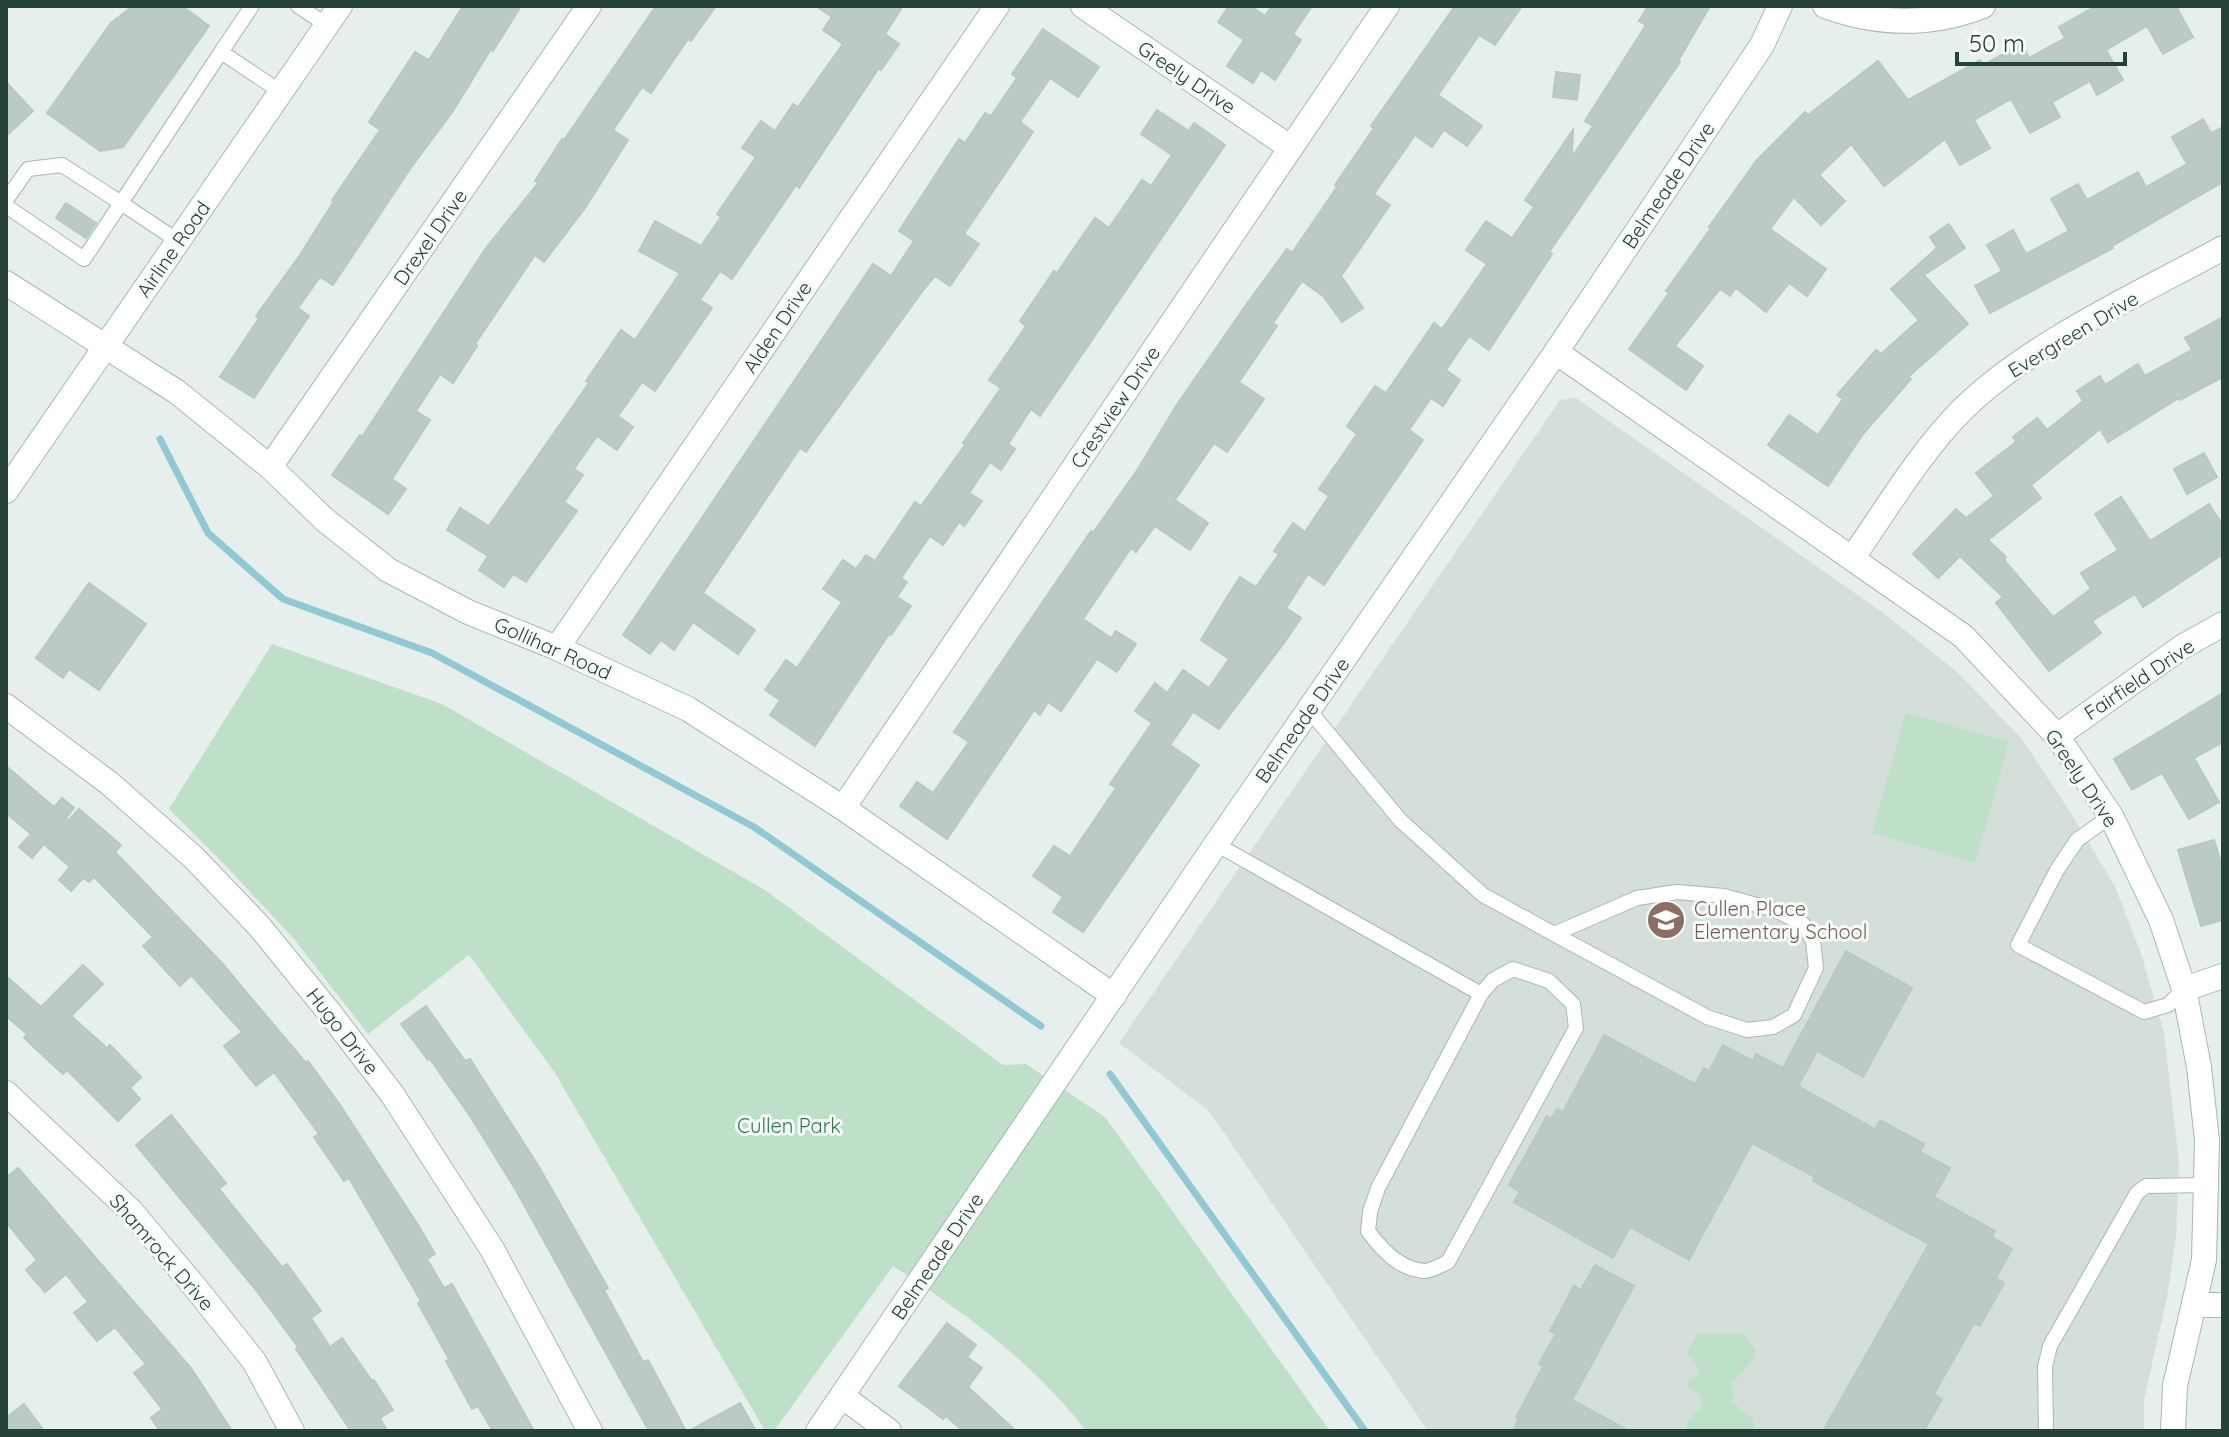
<svg xmlns="http://www.w3.org/2000/svg" width="2229" height="1437" font-family="Quicksand,sans-serif">
<rect width="100%" height="100%" fill="#e6efeb"/>
<path fill="#d4dfda" d="M1576 398 1882 612 1957 672 2022 739 2076 821 2115 887 2141 953 2164 1033 2179 1162 2176 1237 2167 1297 2144 1400V1431H1428L1209 1111 1119 1043 1560 400Z"/>
<g fill="#bfe0c8">
<path d="M272 644 442 704 765 890 1003 1065 1026 1064 1105 1117 1330 1431H1086C1033 1362 965 1313 893 1266L774 1431H765L555 1073 469 955 368 1034 294 939 225 865 169 809Z"/>
<path d="M1906 713 2009 742 1975 863 1872 833Z"/>
<path d="M1697 1334H1743L1756 1349 1754 1358 1730 1386 1734 1393 1732 1402 1752 1418 1755 1428 1752 1431H1688L1686 1429 1687 1422 1703 1404 1701 1397 1687 1386 1690 1380 1699 1373 1696 1364 1687 1353Z"/>
</g>
<g fill="none" stroke-linecap="round" stroke-linejoin="round">
<g stroke="#8ec9d4" stroke-width="7">
<path d="M160 439 208 533 283 599 432 653 754 827 1041 1026"/>
<path d="M1110 1074 1365 1431"/>
</g>
</g>
<g fill="#bbcac4" stroke="#b8c9c2" stroke-width="2">
<path d="M133 6H182L209 26 123 147 100 151 47 113 111 23Z"/>
<path d="M463 6H521L493 51 491 49 453 111 410 169 333 285 320 277 298 308 309 316 254 398 220 377 259 318 256 316 300 255 334 201 332 200 380 130 369 122 415 52 429 60Z"/>
<path d="M656 6H716L691 41 688 39 651 93 642 87 613 130 628 140 585 208 544 262 535 255 475 344 477 346 453 383 440 374 416 411 430 420 392 479 406 489 388 514 332 475 360 435 362 437 486 248 538 183 535 181 562 139 564 140Z"/>
<path d="M816 6H903L885 34 899 44 881 70 879 68 799 188 796 185 732 279 720 271 700 300 712 308 655 391 642 382 618 416 633 427 617 450 597 436 574 469 583 475 564 502 577 511 526 582 513 574 504 587 479 570 488 556 447 530 460 508 489 526 589 383 586 381 621 330 635 340 680 273 639 251 655 221 701 246 721 217 717 214 756 157 742 148 761 121 775 131 793 104 798 107 843 44 823 30 832 17Z"/>
<path d="M1229 6H1251L1265 16 1272 6H1312L1293 34 1301 40 1275 80 1261 70 1253 83 1227 66 1244 40 1218 22Z"/>
<path d="M1455 6H1522L1495 45 1479 35 1438 95 1482 126 1467 146 1444 130 1432 147 1415 135 1374 194 1390 205 1341 276 1363 308 1342 322 1323 296 1302 281 1273 323 1277 326 1239 382 1264 399 1227 452 1214 443 1175 500 1208 523 1190 550 1155 526 1136 552 1131 548 1083 619 1111 638 1116 631 1136 644 1117 672 1097 659 1061 711 1048 702 1040 715 1034 710 947 839 900 806 917 782 933 793 969 742 954 732 1091 531 1093 533 1138 469 1176 406 1246 305 1287 249 1292 253 1337 187 1335 185 1374 128 1371 126Z"/>
<path d="M1648 6H1710L1678 61 1680 62 1549 252 1552 254 1489 350 1469 336 1446 370 1460 380 1443 406 1431 398 1409 430 1423 440 1324 585 1308 574 1286 608 1301 618 1284 643 1219 729 1193 712 1170 745 1199 765 1083 932 1053 912 1063 897 1033 876 1054 846 1070 856 1116 788 1110 784 1152 723 1135 711 1155 683 1167 693 1183 670 1209 688 1229 659 1201 640 1224 602 1240 577 1256 587 1279 554 1274 551 1293 523 1305 532 1329 496 1319 489 1357 434 1347 426 1375 386 1386 393 1434 323 1442 329 1487 264 1466 250 1486 221 1512 238 1534 207 1525 200 1573 130 1572 157 1593 126 1585 121 1646 25 1639 21Z"/>
<path d="M2096 6H2181L2177 8 2193 37 2163 54 2147 26 2106 50 2123 80 2097 95 2090 81 2052 102 2060 117 2030 133 2011 99 1974 120 1990 148 1960 165 1945 139 1884 186 1851 144 1819 175 1845 201 1821 225 1794 197 1770 229 1826 269 1807 296 1789 283 1766 312 1736 288 1730 296 1720 289 1675 346 1703 366 1686 390 1629 349 1669 293 1666 291 1711 228 1709 227 1757 160 1805 112 1808 115 1878 61 1908 100 1980 60 1983 65 2022 44 2029 58 2065 38 2059 27Z"/>
<path d="M1043 29 1099 67 1078 97 1050 78 1020 122 1033 132 964 234 979 244 950 286 935 276 924 289 806 452 800 448 703 593 755 630 738 654 693 622 674 650 661 640 650 654 623 635 873 264 891 276 914 241 899 231 959 139 965 143 985 113 991 116 1017 78 1012 74Z"/>
<path d="M1556 72 1580 75 1577 100 1553 97Z"/>
<path d="M6 82 33 111 6 136Z"/>
<path d="M1157 110 1189 131 1194 123 1225 145 1040 416 1031 409 1008 444 1015 449 1001 470 990 462 969 493 982 501 964 526 959 522 943 545 930 536 901 578 907 582 897 597 911 606 891 635 889 634 815 746 770 715 780 700 765 690 786 660 797 668 842 602 823 589 843 560 856 569 866 555 875 561 915 502 921 506 965 445 963 443 1001 388 989 380 1026 326 1020 321 1054 271 1057 273 1095 218 1109 228 1142 180 1151 186 1172 155 1141 134Z"/>
<path d="M2203 119 2211 133 2223 127V182L2112 246 2113 248 1990 313 1975 286 2002 271 1987 245 2013 230 2026 254 2069 231 2051 199 2078 184 2087 200 2138 172 2146 187 2187 164 2172 137Z"/>
<path d="M66 203 96 223 86 238 56 218Z"/>
<path d="M1949 224 1965 248 1924 275 1968 324 1908 377 1911 379 1863 434 1828 486 1768 445 1789 415 1818 435 1843 399 1837 395 1876 350 1881 354 1919 320 1891 289 1937 248 1930 237Z"/>
<path d="M2223 317V377L2180 400 2179 398 2108 442 2100 429 2031 485 2041 498 1988 540 2006 557 2004 560 2053 617 2091 589 2081 573 2118 550 2095 514 2121 497 2150 541 2209 504 2223 526V554L2143 607 2135 594 2092 621 2101 633 2049 671 1996 603 2003 597 1960 556 1938 578 1913 554 1956 509 1966 518 1994 496 1976 473 2016 442 2013 437 2037 418 2047 430 2083 401 2077 391 2100 376 2105 385 2138 364 2145 376 2192 350 2185 338Z"/>
<path d="M2204 453 2217 477 2187 494 2174 469Z"/>
<path d="M89 583 146 624 99 690 69 669 63 678 36 658Z"/>
<path d="M2223 693V742L2194 758 2219 802 2189 819 2162 773 2132 790 2114 759Z"/>
<path d="M6 766 54 807 62 798 74 808 66 818 69 820 79 809 121 845 115 852 221 962 306 1063 308 1061 340 1105 418 1225 435 1254 427 1259 444 1288 452 1284 534 1431H493L478 1406 472 1409 446 1361 449 1359 418 1303 421 1301 349 1178 344 1181 314 1137 319 1134 274 1072 256 1086 224 1046 242 1032 191 975 180 986 143 946 153 937 94 877 89 882 83 878 71 891 59 880 70 867 44 844 32 858 19 847 31 834 6 813Z"/>
<path d="M2214 840 2223 869V920L2201 926 2178 850Z"/>
<path d="M1846 951 1912 988 1863 1077 1817 1051 1798 1086 1875 1129 1880 1120 1924 1144 1920 1152 1950 1168 1934 1197 1995 1231 1992 1237 2012 1249 1996 1278 2004 1283 1980 1326 1974 1323 1934 1394 1942 1399 1924 1431H1823L1929 1244 1813 1181 1815 1177 1752 1143 1689 1260 1630 1227 1613 1258 1514 1202 1520 1192 1509 1185 1547 1116 1551 1119 1557 1109 1563 1112 1604 1035 1695 1084 1704 1068 1709 1071 1723 1045 1753 1061 1756 1054 1783 1068Z"/>
<path d="M83 965 103 984 71 1016 107 1048 110 1045 141 1077 130 1088 140 1099 118 1121 67 1070 63 1074 24 1038 27 1034 6 1016V976L41 1007Z"/>
<path d="M426 1006 465 1061 470 1059 539 1167 608 1288 604 1290 643 1362 648 1360 686 1431H649L517 1192 470 1116 430 1059 428 1060 401 1024Z"/>
<path d="M171 1115 226 1183 219 1189 282 1267 287 1264 321 1311 311 1318 330 1347 342 1338 372 1381 374 1380 393 1410 380 1418 387 1431H351L296 1349 298 1347 256 1290 136 1145Z"/>
<path d="M18 1168 191 1368 232 1431H160L151 1418 162 1409 134 1373 146 1364 115 1327 97 1341 74 1313 88 1302 66 1274 45 1292 26 1270 37 1260 6 1222V1178Z"/>
<path d="M1595 1265 1634 1286 1572 1400 1629 1431H1513L1519 1419 1516 1417 1543 1367 1539 1364 1556 1334 1550 1331 1574 1286 1581 1290Z"/>
<path d="M947 1323 976 1345 967 1357 982 1368 968 1387 1016 1431H963L946 1416 943 1419 899 1386Z"/>
<path d="M740 1403 756 1431H689Z"/>
<path d="M24 1404 44 1431H6V1418Z"/>
</g>
<g fill="none" stroke-linecap="round" stroke-linejoin="round">
<g stroke="#a8b8b2" stroke-width="16">
<g id="lane">
<path d="M252 6 221 52 281 92"/>
<path d="M298 6 327 25"/>
<path d="M6 200 28 169 62 165 121 203 84 259 6 206"/>
<path d="M178 241 121 203 221 52"/>
<path d="M1309 710 1400 820 1483 895 1554 934 1707 1017 1747 1030 1773 1027 1794 1015 1816 968 1813 941 1803 924 1775 910 1724 896 1677 892 1637 898 1554 934"/>
<path d="M2111 816 2077 840 2057 870 2018 945 2144 1012 2168 1005 2184 989"/>
<path d="M1216 844 1481 994"/>
<path d="M1513 969 1549 981 1573 1004 1576 1028 1448 1262C1441 1265 1431 1271 1424 1271 1399 1269 1381 1249 1368 1231L1370 1212 1378 1188 1481 994 1493 980Z"/>
<path d="M2046 1431 2045 1367 2050 1346 2137 1193 2146 1186 2207 1185"/>
</g>
</g>
<g stroke="#a8b8b2" stroke-width="26">
<g id="street">
<path d="M1083 6 1291 148"/>
<path d="M1825 6C1877 25 1931 26 1983 6"/>
<path d="M1556 352 1963 636 2057 736 2111 816 2161 920 2184 989 2199 1067 2207 1140 2204 1260 2175 1386 2173 1431"/>
<path d="M270 467 589 6"/>
<path d="M1853 557C1888 507 1920 452 1963 409 2030 343 2139 294 2223 248"/>
<path d="M557 648 997 6"/>
<path d="M6 706 109 783 193 857 259 926 329 1012 392 1094 492 1249 590 1431"/>
<path d="M2057 736 2182 647 2223 624"/>
<path d="M843 808 1387 6"/>
<path d="M2184 989 2223 976"/>
<path d="M6 1093 131 1211 195 1287 254 1361 292 1431"/>
<path d="M2195 1305H2223"/>
<path d="M842 1396 889 1431"/>
</g>
</g>
<g stroke="#a4bbb3" stroke-width="26">
<g id="secondary">
<path d="M6 283 177 392 270 467 325 520 388 570 468 612 557 648 688 709 843 808 1114 996"/>
<path d="M6 491 340 6"/>
<path d="M818 1431 1216 844 1556 352 1762 45 1780 6"/>
</g>
</g>
<use href="#lane" stroke="#fff" stroke-width="14"/>
<use href="#street" stroke="#fff" stroke-width="24"/>
<use href="#secondary" stroke="#fff" stroke-width="24"/>
</g>
<defs>
<g id="school-disc" transform="scale(2)"><circle r="9.5" fill="#8d6e63" stroke="#f7fbf9"/><path d="M0-5L7-2L0 1L-7-2ZM-4 1L0 2.5L4 1V4Q0 6-4 4Z" fill="#fff"/></g>
</defs>
<g fill-rule="evenodd">
<use href="#school-disc" x="1666" y="920"/>
</g>
<g text-anchor="middle" dominant-baseline="central" stroke-width="6" stroke-linejoin="round" paint-order="stroke">
<g font-size="20" fill="#24423a" stroke="#f7fbf9">
<text transform="translate(1187 77) rotate(34)">Greely Drive</text>
<text transform="translate(1668 185) rotate(-56)">Belmeade Drive</text>
<text transform="translate(430 237) rotate(-55)">Drexel Drive</text>
<text transform="translate(173 249) rotate(-55)">Airline Road</text>
<text transform="translate(777 327) rotate(-56)">Alden Drive</text>
<text transform="translate(2073 334) rotate(-31)">Evergreen Drive</text>
<text transform="translate(1115 407) rotate(-56)">Crestview Drive</text>
<text transform="translate(553 648) rotate(24)">Gollihar Road</text>
<text transform="translate(2139 679) rotate(-34)">Fairfield Drive</text>
<text transform="translate(1302 720) rotate(-55)">Belmeade Drive</text>
<text transform="translate(2082 778) rotate(56)">Greely Drive</text>
<text transform="translate(343 1031) rotate(52)">Hugo Drive</text>
<text transform="translate(162 1252) rotate(49)">Shamrock Drive</text>
<text transform="translate(937 1256) rotate(-56)">Belmeade Drive</text>
</g>
<g font-size="20" fill="#785e54" stroke="#f7fbf9" text-anchor="start">
<text x="1694" y="908">Cullen Place<tspan x="1694" dy="23">Elementary School</tspan></text>
</g>
<g font-size="20" fill="#2d7a4b" stroke="#f7fbf9">
<text x="789" y="1125">Cullen Park</text>
</g>
</g>
<rect width="2229" height="1437" fill="none" stroke="#24423a" stroke-width="16"/>
<path d="M1957 52v12h168v-12" fill="none" stroke="#24423a" stroke-width="4"/>
<text x="1969" y="52" font-size="24" fill="#24423a" stroke="#f7fbf9" stroke-width="6" paint-order="stroke">50 m</text>
</svg>
